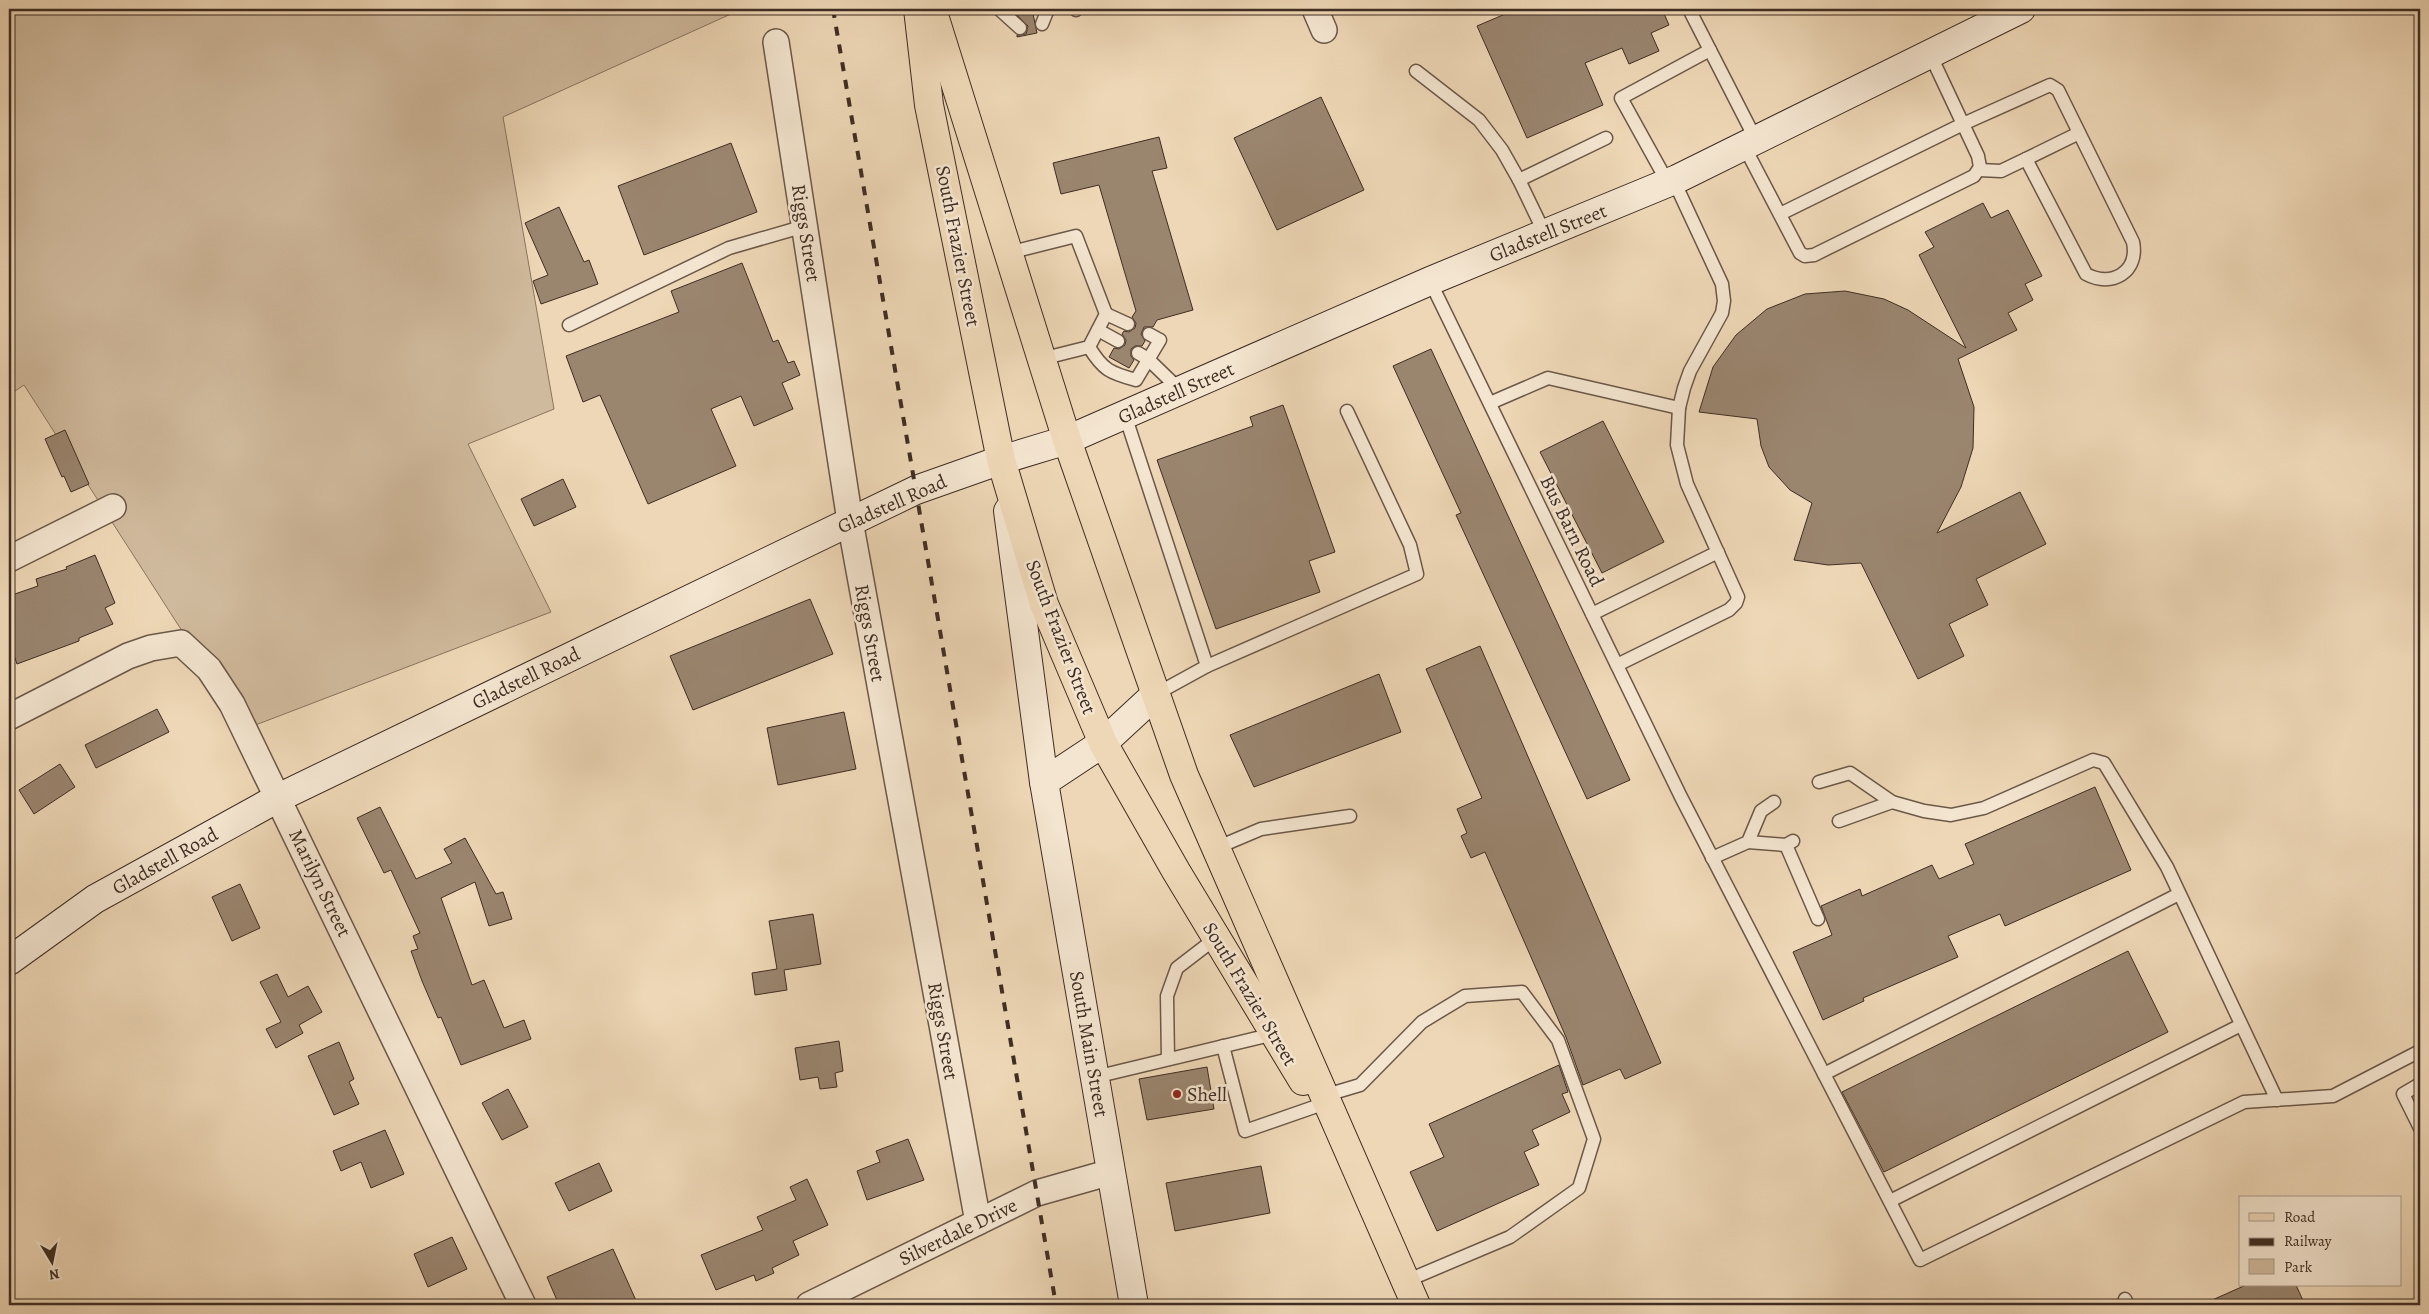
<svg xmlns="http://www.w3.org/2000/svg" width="2429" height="1314" font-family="Alegreya,serif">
<rect width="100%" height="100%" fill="#eed7b6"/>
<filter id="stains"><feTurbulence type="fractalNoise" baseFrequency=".004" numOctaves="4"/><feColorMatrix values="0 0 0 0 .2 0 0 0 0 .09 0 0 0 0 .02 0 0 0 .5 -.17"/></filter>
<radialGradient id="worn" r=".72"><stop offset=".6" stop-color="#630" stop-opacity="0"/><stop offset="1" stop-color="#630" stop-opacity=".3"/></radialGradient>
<path fill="#d0ba9d" stroke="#887460" d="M9 9H742L503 117 554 409 468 444 551 612 245 729 24 385 9 395Z"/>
<g fill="#9a856f" stroke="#3f2d23">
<path d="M1011 9H1032L1037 33 1017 37V35L1026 34 1028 26Z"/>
<path d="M1517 9H1662L1669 25 1651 33 1659 51 1629 64 1622 48 1585 63 1603 105 1527 138 1477 26Z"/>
<path d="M1321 97 1364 190 1277 230 1234 138Z"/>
<path d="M1159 137 1167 168 1152 171 1193 310 1157 320 1153 327H1144L1141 334 1145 341 1142 346H1135L1131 349V356L1134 360 1129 368 1109 357 1114 348 1119 349 1125 345 1126 340 1122 334 1124 331 1129 332 1135 328 1136 323 1132 317 1136 311 1099 185 1061 194 1053 163Z"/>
<path d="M731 143 757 212 644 255 618 186Z"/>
<path d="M1983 203 1991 218 2008 210 2042 276 2025 284 2033 300 2008 313 2017 330 1958 359 1974 407 1973 448 1961 487 1937 533 2020 492 2046 544 1976 579 1988 605 1949 624 1964 656 1918 679 1861 563 1828 565 1794 560 1812 503 1790 490 1769 467 1761 446 1757 419 1699 412 1713 367 1736 335 1767 309 1805 294 1845 291 1884 299 1908 310 1966 348 1919 255 1934 247 1925 232Z"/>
<path d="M559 207 584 262 589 260 598 284 541 304 533 281 548 275 525 223Z"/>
<path d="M742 263 773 342 778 340 788 363 794 361 800 375 782 383 793 409 754 426 741 396 711 409 736 466 648 504 600 395 583 402 566 356 679 312 671 291Z"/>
<path d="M1431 349 1630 780 1587 799 1456 515 1461 513 1393 366Z"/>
<path d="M1283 405 1335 552 1309 561 1320 592 1216 629 1157 460 1253 426 1250 417Z"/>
<path d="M1603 421 1664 542 1602 573 1540 452Z"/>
<path d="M65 430 89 484 71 492 64 476 62 477 45 439Z"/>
<path d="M563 479 576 507 534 526 521 499Z"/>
<path d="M95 555 115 603 105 608 113 624 79 638V641L17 664 9 641V596L38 586 36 579 67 569 66 567Z"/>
<path d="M810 599 833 654 693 710 670 656Z"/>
<path d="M1480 646 1661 1063 1625 1079 1620 1069 1583 1085 1566 1037 1485 852 1471 858 1461 836 1467 833 1457 809 1482 798 1426 669Z"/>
<path d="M1379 674 1401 732 1254 787 1230 735Z"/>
<path d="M157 709 169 732 96 768 85 745Z"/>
<path d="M844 712 856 769 778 785 767 728Z"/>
<path d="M60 764 75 787 34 814 19 790Z"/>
<path d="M2095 787 2131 870 2005 926 2000 914 1948 936 1958 957 1863 998 1864 1001 1823 1020 1793 952 1832 935 1821 906 1860 889 1862 896 1932 865 1939 879 1974 864 1965 844Z"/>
<path d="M380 807 416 879 452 863 444 849 465 838 496 894 503 892 512 919 489 926 475 882 441 898 472 985 484 980 504 1028 524 1020 531 1039 461 1065 441 1017 438 1018 422 981 411 951 418 949 413 936 420 933 391 870 384 873 357 818Z"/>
<path d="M240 884 260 928 232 941 212 897Z"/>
<path d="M813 914 821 964 784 970 787 990 755 995 752 973 777 969 769 921Z"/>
<path d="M2128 951 2168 1032 1884 1172 1842 1092Z"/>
<path d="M277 974 288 997 308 986 322 1012 299 1025 303 1033 276 1048 266 1029 281 1022 260 982Z"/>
<path d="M839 1041 843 1071 835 1073 837 1087 820 1089 818 1077 800 1080 795 1048Z"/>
<path d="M339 1042 354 1079 349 1082 359 1104 334 1115 308 1056Z"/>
<path d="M1559 1065 1568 1092 1562 1094 1570 1112 1532 1130 1539 1145 1524 1152 1539 1185 1437 1231 1410 1172 1444 1157 1429 1124Z"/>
<path d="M1207 1067 1214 1109 1147 1120 1139 1079Z"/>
<path d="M508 1089 528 1127 502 1140 482 1103Z"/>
<path d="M385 1130 404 1174 371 1188 361 1162 341 1171 333 1151Z"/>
<path d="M908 1139 924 1180 867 1200 857 1171 880 1162 876 1151Z"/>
<path d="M599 1163 612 1191 569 1211 555 1183Z"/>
<path d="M1261 1166 1270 1213 1175 1231 1166 1183Z"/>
<path d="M807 1179 828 1225 793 1241 799 1255 772 1268 774 1273 756 1281 754 1275 716 1290 701 1255 763 1230 757 1217 796 1200 790 1187Z"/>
<path d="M452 1237 467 1269 428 1287 414 1254Z"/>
<path d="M613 1249 638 1305H559L547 1277Z"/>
<path d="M2246 1285H2296L2305 1305H2201Z"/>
</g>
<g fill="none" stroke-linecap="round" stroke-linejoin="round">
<g stroke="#6b5848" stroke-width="15">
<g id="lane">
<path d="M999 9 1020 28"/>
<path d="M1075 9 1076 10"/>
<path d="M1689 9 1756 140"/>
<path d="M1042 24 1048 9"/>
<path d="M1416 71 1479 120 1502 150 1519 180"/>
<path d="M1744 146 1800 253 1805 256 1814 255 1974 176 1980 167 1978 156 1930 54"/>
<path d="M2026 159 2079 133"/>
<path d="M1668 183 1621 98 1710 50"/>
<path d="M1780 214 1963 124 2050 85 2058 90 2133 242C2139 272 2112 288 2086 274L2026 159 2001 171 1979 170"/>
<path d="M1545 234 1519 180 1606 138"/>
<path d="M1008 253 1076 236 1106 314 1089 347 1041 359"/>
<path d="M1430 281 1681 797 1920 1260 2244 1102 2333 1096 2420 1051"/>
<path d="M1106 314 1128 324"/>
<path d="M569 325 729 248 805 226"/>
<path d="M1098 330 1118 341"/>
<path d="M1089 347C1103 370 1110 373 1136 380L1160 340 1149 334"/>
<path d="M1138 353 1148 359 1181 391"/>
<path d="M1490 403 1548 378 1679 408"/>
<path d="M1125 415 1207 666 1156 694"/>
<path d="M1592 614 1718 552"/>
<path d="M1617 665 1729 610 1736 603 1738 597 1687 484 1677 445 1679 408 1684 388 1690 371 1722 313 1724 301 1722 284 1674 181"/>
<path d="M1207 666 1417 574 1410 545 1347 411"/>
<path d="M1819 782 1850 773 1892 802 1924 811 1951 815 1984 808 2093 760 2104 763 2167 867 2277 1100"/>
<path d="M1839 821 1892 802"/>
<path d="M1748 842 1786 845 1793 841"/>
<path d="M1786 845 1818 919"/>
<path d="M1216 848 1261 829 1350 816"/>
<path d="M1712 858 1748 842 1761 811 1774 802"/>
<path d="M1223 1046 1245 1131 1317 1106"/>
<path d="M1168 1059 1167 996 1177 968 1216 938"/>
<path d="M1824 1074 2179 894"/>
<path d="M1095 1077 1274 1034"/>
<path d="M2420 1084 2403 1094 2420 1128"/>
<path d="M1323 1096 1360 1085 1422 1022 1465 996 1522 992 1558 1040 1594 1139 1579 1188 1510 1237 1406 1281"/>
<path d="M1890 1201 2241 1025"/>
<path d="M2125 1299 2128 1305"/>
</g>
</g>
<g stroke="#6b5848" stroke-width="28">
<g id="street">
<path d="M1315 9 1324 30"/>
<path d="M776 42 850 521 978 1222"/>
<path d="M9 559 113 507"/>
<path d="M9 717 128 656 151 648 181 643 209 669 232 704 523 1305"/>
<path d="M809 1305 1037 1193 1111 1172"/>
</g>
</g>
<g stroke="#3f2d23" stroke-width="30">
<g id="secondary">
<path d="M1008 511 1044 782"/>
<path d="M9 961 95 899 278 798 916 490 1001 460 1067 440 1430 281 1677 179 2021 9"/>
<path d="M1134 1305 1044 782 1103 743 1156 694"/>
</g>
</g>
<g stroke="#3f2d23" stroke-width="30">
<g id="primary">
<path d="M918 9 929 105 1001 460 1044 604 1103 743 1176 871 1303 1081"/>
<path d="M932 9 1067 440 1184 775 1416 1305"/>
</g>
</g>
<use href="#lane" stroke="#f4e5d0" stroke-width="12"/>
<use href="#street" stroke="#f4e5d0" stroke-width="25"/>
<use href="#secondary" stroke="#f4e5d0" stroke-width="28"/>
<use href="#primary" stroke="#eed7b6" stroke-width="28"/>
<path stroke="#3f2d23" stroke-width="4" stroke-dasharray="9 9" stroke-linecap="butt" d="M833 9 1056 1305"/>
</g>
<circle fill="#8f2418" stroke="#f4e5d0" stroke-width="2" cx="1177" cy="1094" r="5"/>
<g text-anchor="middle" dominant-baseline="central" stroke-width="5" stroke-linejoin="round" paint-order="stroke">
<g font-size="20" fill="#3f2d23" stroke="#f4e5d0">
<text transform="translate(806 233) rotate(81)">Riggs Street</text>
<text transform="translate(1548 233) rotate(-22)">Gladstell Street</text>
<text transform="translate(958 246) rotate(79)">South Frazier Street</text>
<text transform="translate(1176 393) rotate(-24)">Gladstell Street</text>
<text transform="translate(892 504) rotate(-24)">Gladstell Road</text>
<text transform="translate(1572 531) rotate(64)">Bus Barn Road</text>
<text transform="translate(870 633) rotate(80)">Riggs Street</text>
<text transform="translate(1061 637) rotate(69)">South Frazier Street</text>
<text transform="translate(526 678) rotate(-26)">Gladstell Road</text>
<text transform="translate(165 861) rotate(-29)">Gladstell Road</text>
<text transform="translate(320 883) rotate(64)">Marilyn Street</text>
<text transform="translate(1250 994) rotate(59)">South Frazier Street</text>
<text transform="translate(943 1031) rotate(80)">Riggs Street</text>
<text transform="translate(1089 1044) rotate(80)">South Main Street</text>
<text transform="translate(958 1232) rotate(-26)">Silverdale Drive</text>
</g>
<g font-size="20" fill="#3f2d23" stroke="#f4e5d0" text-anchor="start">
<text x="1187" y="1094">Shell</text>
</g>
</g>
<rect width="2429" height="1314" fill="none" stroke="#eed7b6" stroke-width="30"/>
<rect x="10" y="10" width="2409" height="1294" fill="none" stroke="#3f2d23" stroke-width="2.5"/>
<rect x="15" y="15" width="2399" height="1284" fill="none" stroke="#3f2d23"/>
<rect x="2239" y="1196" width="162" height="90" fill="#f4e5d0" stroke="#ac9b8b"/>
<rect x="2249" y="1213" width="25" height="8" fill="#eed7b6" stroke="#ac9b8b"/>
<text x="2284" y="1222" font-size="15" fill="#3f2d23">Road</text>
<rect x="2249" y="1238" width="25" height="8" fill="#3f2d23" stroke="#ac9b8b"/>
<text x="2284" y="1246" font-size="15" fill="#3f2d23">Railway</text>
<rect x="2249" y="1259" width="25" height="15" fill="#d0ba9d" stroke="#ac9b8b"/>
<text x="2284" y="1272" font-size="15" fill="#3f2d23">Park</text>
<g transform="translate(52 1262) rotate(170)" stroke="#f4e5d0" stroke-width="4" paint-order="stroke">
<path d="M0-4L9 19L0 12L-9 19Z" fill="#3f2d23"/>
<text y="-8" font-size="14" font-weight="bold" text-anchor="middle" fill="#3f2d23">N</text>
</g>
<rect width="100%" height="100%" filter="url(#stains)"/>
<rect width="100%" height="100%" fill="url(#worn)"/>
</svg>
